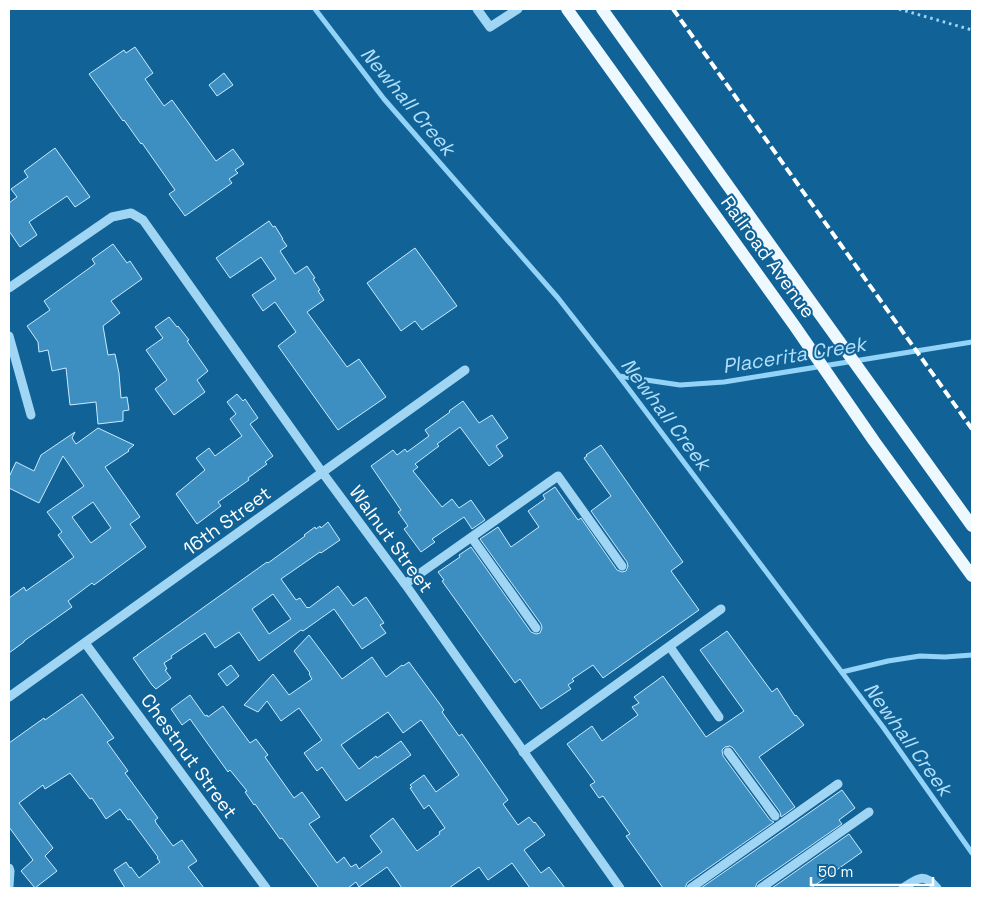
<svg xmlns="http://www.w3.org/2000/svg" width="981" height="897" font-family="'Space Grotesk',sans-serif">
<rect width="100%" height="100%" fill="#116397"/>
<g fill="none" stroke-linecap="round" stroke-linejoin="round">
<g stroke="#93d3f7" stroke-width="5">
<path d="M315 9 384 99 558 298 619 376 883 727 972 853"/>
<path d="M619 376 680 385 724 382 972 342"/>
<path d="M842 672 888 661 920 656 945 657 972 655"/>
</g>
</g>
<g fill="#3e8fc1" stroke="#c9eafe" fill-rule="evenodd">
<path d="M135 47 153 73 145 79 164 106 172 100 216 161 233 149 244 164 235 170 238 173 229 179 232 183 185 216 169 194 175 190 142 143 141 144 124 120 123 121 89 74 124 50 126 53Z"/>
<path d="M224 73 233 85 217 96 209 85Z"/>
<path d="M55 148 90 197 75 207 67 196 29 222 37 235 20 247 9 231V203L17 197 11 189 28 177 24 171Z"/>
<path d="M269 221 273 227 275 226 283 239H282L287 246 280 251 295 274 307 266 315 278 313 279 320 290 318 291 324 300 307 312 347 367 359 359 386 397 338 430 278 346 296 332 275 302 263 311 252 295 276 279 261 257 230 278 216 258Z"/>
<path d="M113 244 127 263 130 261 142 279 111 301 120 313 103 326 108 355 115 354 119 373 121 398 127 397 129 410 123 411V421L98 424 96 402 70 405 66 368 52 371 48 350 39 352 38 342 27 326 50 310 44 301 95 264 92 259Z"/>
<path d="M415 248 457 306 422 330 415 321 401 331 367 283Z"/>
<path d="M169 317 177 327 178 326 189 340 187 341 208 371 197 380 205 392 174 415 155 389 167 380 146 350 163 338 155 327Z"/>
<path d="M237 394 243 401 245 399 258 418 250 424 273 456 265 462 267 464 248 478 249 480 218 502 221 506 197 524 176 494 205 470 196 458 209 448 215 456 242 436 230 419 236 414 227 402Z"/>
<path d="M463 401 479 423 492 415 508 438 496 446 503 456 489 466 460 427 437 444 439 446 415 464 418 467 413 471 442 507 452 499 459 508 471 500 485 520 472 529 464 517 432 539 435 542 421 552 404 529 408 526 398 512 401 510 371 466 393 450 397 455 405 449 407 452 429 436 425 430 450 412 449 411Z"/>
<path d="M98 428 134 445 128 450 129 451 105 467 140 517 130 524 146 547 94 585 92 583 68 601 72 607 24 641V642L9 653V598L24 587 26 591 74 557 58 535 62 532 47 512 84 486 63 456 39 503 9 488V477L16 462 34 471 41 455 75 432 72 438 76 444ZM93 502 111 528 91 543 72 517Z"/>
<path d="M601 445 683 562 671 571 699 610 603 678 593 665 572 679 574 681 568 685 571 689 541 709 520 679 515 683 442 581 444 580 438 572 460 557 459 555 471 547 531 632 536 634 540 633 542 628 541 624 480 539 498 527 511 547 539 527 528 511 545 499 543 495 555 487 578 520 581 518 617 570 622 572 626 571 628 566 627 562 591 511 611 496 584 458 587 456 586 455Z"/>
<path d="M328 522 340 540 321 553 320 552 281 579 296 600 300 598 307 608 308 607 309 608 338 586 353 606 366 597 384 623 380 625 386 633 362 649 334 609 303 631 301 630 259 661 239 632 215 648 205 633 171 656 172 658 164 663 167 669 165 670 171 678 156 689 152 685 133 658 138 655H137L267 562 268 563 305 536 304 535 315 527 316 529 320 526 321 528ZM273 594 291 619 269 634 252 609Z"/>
<path d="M727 631 772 692 777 688 795 716 796 715 804 725 759 757 795 807 781 817 780 812 733 748 730 746 725 747 722 750 723 756 770 820 774 822 687 883 685 888H663L626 836 630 834 603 796 599 798 590 785 595 782 567 744 592 726 602 741 638 715 632 707 639 703 634 697 663 676 706 737 744 711 700 650Z"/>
<path d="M309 635 342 679 372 657 386 677 402 665 403 666 409 662 442 707 444 710 442 712 459 736 462 734 508 800 503 804 518 825 529 817 534 823 535 822 545 835 524 850 541 873 549 867 565 888H530L512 863 488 880 479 867 449 888H402L387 867 359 887 356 882 348 888H319L282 838 280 839 255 804 254 805 245 792 247 791 230 770 228 772 190 719 182 725 171 709 190 695 205 716 207 715 208 717 223 706 250 743 256 739 268 755 265 757 294 798 302 792 320 817 309 824 337 863 344 857 351 867 356 864 359 869 382 852 370 836 393 818 417 851 440 834 439 832 445 828 429 805 424 809 410 788 412 787 410 785 424 775 436 792 459 775 421 720 403 733 388 712 341 745 359 769 376 756 377 758 401 741 411 755 346 801 322 767 317 771 304 753 322 740 299 708 281 721 267 701 258 712 244 705 273 674 289 695 312 679 309 674 310 673 294 651Z"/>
<path d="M231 665 239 676 227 686 218 674Z"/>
<path d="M82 694 114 738 107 742 128 771 125 773 158 818 155 820 156 823 173 846 182 840 197 861 188 867 204 888H125L114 870 126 862 130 868 131 867 139 878 160 862 157 858 158 857 130 819 128 820 120 809 106 819 92 798 90 799 70 773 45 789 43 785 19 803 53 848 45 856 57 871 35 888 21 871 33 860 9 827V743L44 718 45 720Z"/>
<path d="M842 790 855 808 839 820 842 824 757 883 755 888H701Z"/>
<path d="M849 834 862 852 811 888H772Z"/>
</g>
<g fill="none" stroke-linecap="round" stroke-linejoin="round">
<path stroke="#a1d5f4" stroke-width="3" stroke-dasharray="2.5 4" stroke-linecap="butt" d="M899 9 972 30"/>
<g stroke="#a1d5f4" stroke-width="9">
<path d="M477 9 490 27 518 9"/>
<path d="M9 288 112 217 131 213 143 220 322 472 405 584 620 888"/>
<path d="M9 336 31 415"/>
<path d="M472 538 536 628"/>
<path d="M405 584 558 476 622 566"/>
<path d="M85 643 266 888"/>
<path d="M670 647 719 717"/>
<path d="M9 697 465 370"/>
<path d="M523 752 721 609"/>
<path d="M728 752 775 816"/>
<path d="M9 868 10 871 9 886"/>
<path d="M691 888 838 784"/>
<path d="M761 888 869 812"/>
<path d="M903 888C918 878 924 872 937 888"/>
</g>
<g stroke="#eef8ff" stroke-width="12">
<path d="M567 9 794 325 874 441 972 576"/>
<path d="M602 9 806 295 972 526"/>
</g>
<path stroke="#fff" stroke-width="4" stroke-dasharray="9 4" stroke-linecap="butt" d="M673 9 972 429"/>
</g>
<g text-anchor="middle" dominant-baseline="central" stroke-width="4" stroke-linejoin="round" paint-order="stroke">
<g font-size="19" fill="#fff" stroke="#116397">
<text transform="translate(768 257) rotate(54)">Railroad Avenue</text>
<text transform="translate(227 521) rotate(-36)">16th Street</text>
<text transform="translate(391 539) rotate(54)">Walnut Street</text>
<text transform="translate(189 756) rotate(54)">Chestnut Street</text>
</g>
<g font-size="20" font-style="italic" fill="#b2e0fb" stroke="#116397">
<text transform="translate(408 101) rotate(50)">Newhall Creek</text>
<text transform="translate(794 355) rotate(-9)">Placerita Creek</text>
<text transform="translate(666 414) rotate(53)">Newhall Creek</text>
<text transform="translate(908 739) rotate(54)">Newhall Creek</text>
</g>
</g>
<rect width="981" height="897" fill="none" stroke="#ffffff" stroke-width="20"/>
<path d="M811 877v8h122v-8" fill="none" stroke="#ffffff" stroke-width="2.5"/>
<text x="818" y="877" font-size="15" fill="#ffffff" stroke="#116397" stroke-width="4" paint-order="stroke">50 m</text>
</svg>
